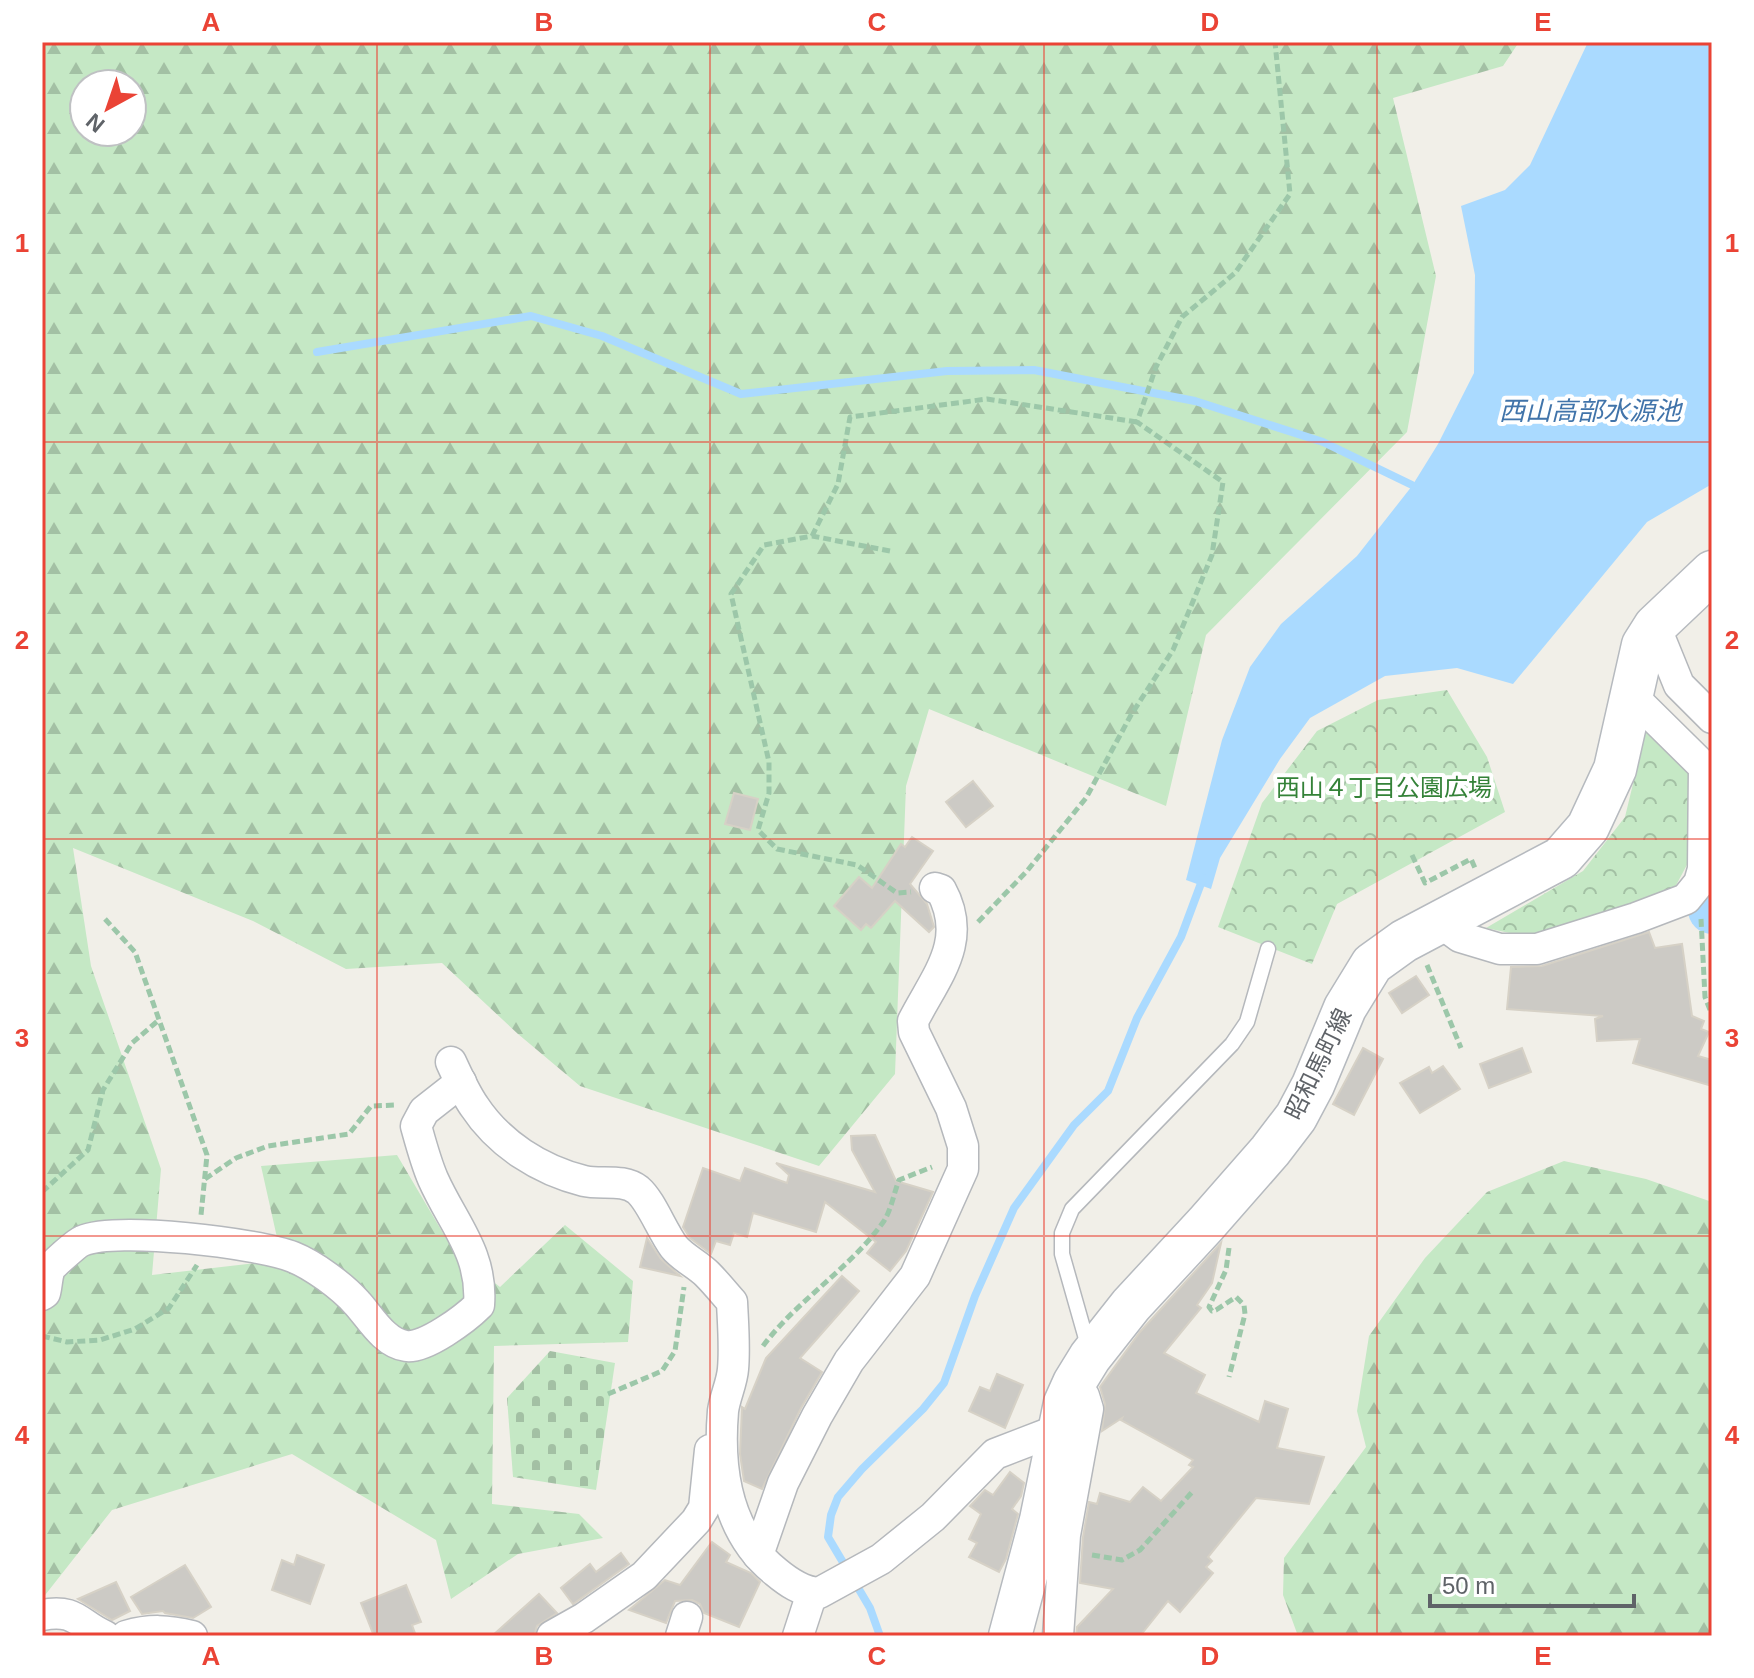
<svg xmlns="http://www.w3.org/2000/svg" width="1754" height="1678" font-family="Helvetica,'Noto Sans JP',sans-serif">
<defs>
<pattern id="forest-firs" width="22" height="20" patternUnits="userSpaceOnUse" patternTransform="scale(2)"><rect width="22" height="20" fill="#c5e8c5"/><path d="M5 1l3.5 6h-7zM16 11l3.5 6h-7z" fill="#a3c0a4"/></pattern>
<pattern id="cemetery-stones" width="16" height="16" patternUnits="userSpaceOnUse" patternTransform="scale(2)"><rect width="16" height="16" fill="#c5e8c5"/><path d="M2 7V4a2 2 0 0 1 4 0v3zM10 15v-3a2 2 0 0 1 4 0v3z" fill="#a3c0a4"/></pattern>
<pattern id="park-crowns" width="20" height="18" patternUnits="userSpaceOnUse" patternTransform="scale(2)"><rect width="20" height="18" fill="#c5e8c5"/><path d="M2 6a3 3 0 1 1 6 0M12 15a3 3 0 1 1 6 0" fill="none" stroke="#a3c0a4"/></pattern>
</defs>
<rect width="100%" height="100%" fill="#f1efe8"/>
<g fill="url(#forest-firs)" fill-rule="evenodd">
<path d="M42 42H1519L1503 66 1393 98 1436 276 1407 432 1206 635 1166 806 929 709 906 786 895 1074 819 1166 580 1086 518 1034 442 963 346 969 253 921 73 848 91 966 161 1169 152 1275 282 1260 261 1166 397 1155 453 1250 500 1287 565 1225 633 1281 628 1342 494 1346 492 1504 579 1514 603 1538 518 1554 451 1599 436 1540 292 1454 112 1510 42 1599ZM84 84H132V132H84Z"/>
<path d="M1564 1161 1646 1179 1712 1202V1636H1298L1283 1595 1284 1558 1366 1447 1357 1411 1369 1336 1425 1258 1487 1192Z"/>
</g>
<path fill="url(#cemetery-stones)" d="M550 1351 615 1363 596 1490 513 1477 507 1398Z"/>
<g fill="url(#park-crowns)">
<path d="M1447 690 1487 757 1505 812 1337 904 1312 964 1218 927 1262 803 1317 731 1378 700Z"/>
<path d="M1646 730 1690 770 1689 861 1673 891 1533 938 1486 928 1583 871 1625 817Z"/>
</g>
<path fill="#aadaff" d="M1588 42H1712V484L1647 522 1513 684 1457 668 1385 676 1310 718 1280 759 1220 858 1211 889 1186 880 1222 740 1250 667 1281 624 1357 556 1412 486 1438 444 1474 373 1475 275 1461 206 1505 190 1530 165Z"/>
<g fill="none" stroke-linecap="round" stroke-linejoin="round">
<g stroke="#aadaff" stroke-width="8">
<path d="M317 352 531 316 602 336 741 394 947 371 1034 370 1195 401 1323 442 1412 485"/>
<path d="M880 1636 870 1608 828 1537 831 1515 838 1497 862 1469 923 1409 944 1383 975 1296 1014 1208 1074 1125 1108 1091 1137 1018 1181 937 1203 878"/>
</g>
<path stroke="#aadaff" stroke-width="48" d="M1710 900 1712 910"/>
</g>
<g fill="#cccac5" stroke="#d6d1c6" stroke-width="2">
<path d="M973 781 993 806 966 827 946 802Z"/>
<path d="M734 793 758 799 750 830 725 824Z"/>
<path d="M912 837 933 851 910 884 927 904 934 927 929 932 895 901 871 928 866 924 861 930 834 906 859 877 872 888 901 844 905 847Z"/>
<path d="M1649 932 1655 948 1682 944 1692 1016 1704 1021 1701 1029 1709 1032 1698 1056 1712 1060V1086L1633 1063 1640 1039 1597 1041 1595 1019 1603 1016 1507 1009 1511 967 1542 966Z"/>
<path d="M1416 976 1429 995 1402 1013 1389 993Z"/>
<path d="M1363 1048 1383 1059 1354 1115 1333 1104Z"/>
<path d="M1522 1048 1531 1072 1489 1088 1480 1064Z"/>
<path d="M1443 1066 1460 1089 1420 1113 1400 1083 1429 1067 1432 1073Z"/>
<path d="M875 1135 896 1181 933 1192 906 1251 890 1271 867 1253 876 1242 825 1202 816 1232 753 1213 747 1237 734 1233 730 1245 716 1241 711 1254 690 1238 683 1227 703 1168 740 1181 745 1168 787 1183 789 1175 776 1163 875 1192 852 1150 851 1136Z"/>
<path d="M647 1238 661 1259 680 1276 640 1267Z"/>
<path d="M1221 1243 1212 1283 1197 1305 1201 1308 1164 1353 1205 1375 1196 1393 1259 1422 1265 1401 1288 1409 1277 1448 1324 1457 1309 1504 1256 1498 1208 1557 1212 1561 1206 1567 1213 1573 1180 1612 1168 1601 1140 1636H1076L1077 1627 1113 1589 1080 1583 1083 1537 1089 1502 1097 1504 1100 1493 1130 1502 1143 1487 1161 1501 1193 1467 1189 1465 1193 1460 1121 1420 1122 1418 1102 1431 1105 1404 1100 1387 1140 1332Z"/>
<path d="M842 1276 859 1291 800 1358 822 1372 801 1408 762 1489 744 1481 740 1454 742 1407 745 1409 766 1358Z"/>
<path d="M997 1374 1023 1385 1005 1428 969 1411 980 1387 990 1391Z"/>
<path d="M1010 1472 1024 1483 1021 1496 1012 1509 1018 1514 1006 1559 999 1572 969 1557 977 1543 969 1539 981 1514 970 1506 985 1490 993 1495Z"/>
<path d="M712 1542 730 1555 726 1562 751 1573 760 1582 739 1627 704 1613 700 1604 692 1600 675 1601 666 1623 629 1610 665 1580 680 1585Z"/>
<path d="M621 1553 629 1564 573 1604 561 1588 590 1564 596 1572Z"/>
<path d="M297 1555 324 1565 310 1604 272 1590 282 1560 294 1565Z"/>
<path d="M185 1565 211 1607 193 1618 165 1613 163 1611 142 1614 131 1597Z"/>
<path d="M116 1582 130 1611 112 1620 78 1599Z"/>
<path d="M406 1585 421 1622 412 1625 416 1636H374L361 1603Z"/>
<path d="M539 1594 557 1613 537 1626 534 1636H492Z"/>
</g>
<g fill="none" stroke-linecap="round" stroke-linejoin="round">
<g stroke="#b5b8bc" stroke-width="17">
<path id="lane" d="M1092 1344 1085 1335 1062 1254V1233L1072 1209 1232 1044 1247 1022 1268 949"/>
</g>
<g stroke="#b5b8bc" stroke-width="33">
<g id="street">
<path d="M1655 626 1679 685 1712 718"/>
<path d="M1441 923 1460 937 1500 949H1537L1636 918 1686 899 1699 883 1703 869 1704 767 1631 695"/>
<path d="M451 1062C458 1077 465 1093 474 1106 499 1144 540 1170 584 1181 601 1185 623 1178 638 1190 651 1201 662 1231 674 1247 683 1258 697 1264 707 1274 716 1283 724 1293 732 1302 733 1324 735 1347 733 1369 732 1383 725 1396 723 1411 718 1470 727 1533 776 1572 788 1582 802 1592 819 1593L881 1559 933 1517 995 1454 1060 1429"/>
<path d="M42 1295 45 1293C47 1286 47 1275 50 1269 53 1264 77 1243 82 1241 116 1226 257 1243 293 1257 313 1265 342 1286 357 1303 370 1317 384 1343 406 1346 425 1349 466 1318 479 1305 483 1253 453 1224 433 1179 426 1163 421 1144 416 1126L424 1111 461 1082"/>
<path d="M758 1555 783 1483 817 1416 849 1361 915 1276 963 1169V1146L951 1108 914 1032 913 1021C936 976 969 941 941 890L935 888"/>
<path d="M42 1615C76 1608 79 1625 105 1636"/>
<path d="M126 1636C150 1629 168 1630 192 1636"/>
<path d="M552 1636 584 1618 644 1576 696 1521 704 1508 710 1450"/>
<path d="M681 1636 687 1617"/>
<path d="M798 1636 812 1593"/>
<path d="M1058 1636 1065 1535 1088 1409 1084 1396 1074 1383"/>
</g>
</g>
<g stroke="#b6babf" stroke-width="45">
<path id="secondary" d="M1010 1636 1041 1520 1065 1403 1074 1383 1090 1357 1131 1305 1206 1224 1270 1151 1296 1117 1313 1085 1345 1008 1372 964 1404 941 1561 858 1588 827 1615 769 1643 645 1655 626 1712 572"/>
</g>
<g stroke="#9cc7a9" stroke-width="5" stroke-dasharray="8 4" stroke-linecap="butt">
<path d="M812 536 838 484 850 417 987 399 1137 422"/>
<path d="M890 551 812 536 764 545 731 594 769 762V793L758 830 777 849 857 865 897 893 911 892"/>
<path d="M1412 855 1425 883 1471 859 1475 868"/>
<path d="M105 919 135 952 207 1155 201 1215"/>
<path d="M1701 919 1705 997 1712 1015"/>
<path d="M978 922 1027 871 1086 798 1131 715 1173 650 1212 555 1223 482 1137 422 1156 367 1182 317 1235 273 1290 194 1275 42"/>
<path d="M1427 965 1461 1048"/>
<path d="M205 1179 236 1158 268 1146 349 1134 371 1106 396 1105"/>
<path d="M42 1192 88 1150 103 1090 132 1043 160 1019"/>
<path d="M1229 1248 1226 1270 1209 1307 1212 1311 1216 1310 1236 1297 1244 1305 1245 1314 1229 1377"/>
<path d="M42 1336 67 1342 100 1340 135 1329 169 1308 197 1265"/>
<path d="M763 1346C797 1300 850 1269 884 1221 891 1210 894 1193 899 1180L932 1167"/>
<path d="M608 1394 662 1371 675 1351 684 1287"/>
<path d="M1092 1555 1122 1560 1140 1550 1193 1491"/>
</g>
<use href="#lane" stroke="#fff" stroke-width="14"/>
<use href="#street" stroke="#fff" stroke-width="30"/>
<use href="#secondary" stroke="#fff" stroke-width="42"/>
</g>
<path fill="none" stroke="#ea4335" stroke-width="2" stroke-opacity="0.55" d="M377 42V1636M710 42V1636M1044 42V1636M1377 42V1636M42 442H1712M42 839H1712M42 1236H1712"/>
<g text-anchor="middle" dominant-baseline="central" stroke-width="8" stroke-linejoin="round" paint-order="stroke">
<g font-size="24" fill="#348238" stroke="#fff">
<text x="1384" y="787">西山４丁目公園広場</text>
</g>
<g font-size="24" fill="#5f6368" stroke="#fff">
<text transform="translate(1318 1064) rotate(-64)">昭和馬町線</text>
</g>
<g font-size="26" font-style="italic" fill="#4174aa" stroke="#fff">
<text x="1590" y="411">西山高部水源池</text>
</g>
</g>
<rect width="1754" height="1678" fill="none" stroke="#ffffff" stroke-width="88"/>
<g transform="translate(108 108) rotate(220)"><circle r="38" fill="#ffffff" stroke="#bfc1c3" stroke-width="2"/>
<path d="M0-6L14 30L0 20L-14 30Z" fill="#ea4335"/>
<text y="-12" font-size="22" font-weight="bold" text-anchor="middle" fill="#5f6368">N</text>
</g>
<path d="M1430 1594v12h204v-12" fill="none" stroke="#5f6368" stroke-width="4"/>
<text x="1442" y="1594" font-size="24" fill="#5f6368" stroke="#ffffff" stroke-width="6" paint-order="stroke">50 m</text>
<rect x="44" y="44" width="1666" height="1590" fill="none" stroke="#ea4335" stroke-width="3"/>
<g font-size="26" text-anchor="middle" font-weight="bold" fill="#ea4335">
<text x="211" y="31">A</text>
<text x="544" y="31">B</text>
<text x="877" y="31">C</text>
<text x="1210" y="31">D</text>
<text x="1543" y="31">E</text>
<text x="22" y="252">1</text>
<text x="1732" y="252">1</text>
<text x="22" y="649">2</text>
<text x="1732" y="649">2</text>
<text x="22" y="1047">3</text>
<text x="1732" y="1047">3</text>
<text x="22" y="1444">4</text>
<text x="1732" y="1444">4</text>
<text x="211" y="1665">A</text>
<text x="544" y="1665">B</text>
<text x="877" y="1665">C</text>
<text x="1210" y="1665">D</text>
<text x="1543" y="1665">E</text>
</g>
</svg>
